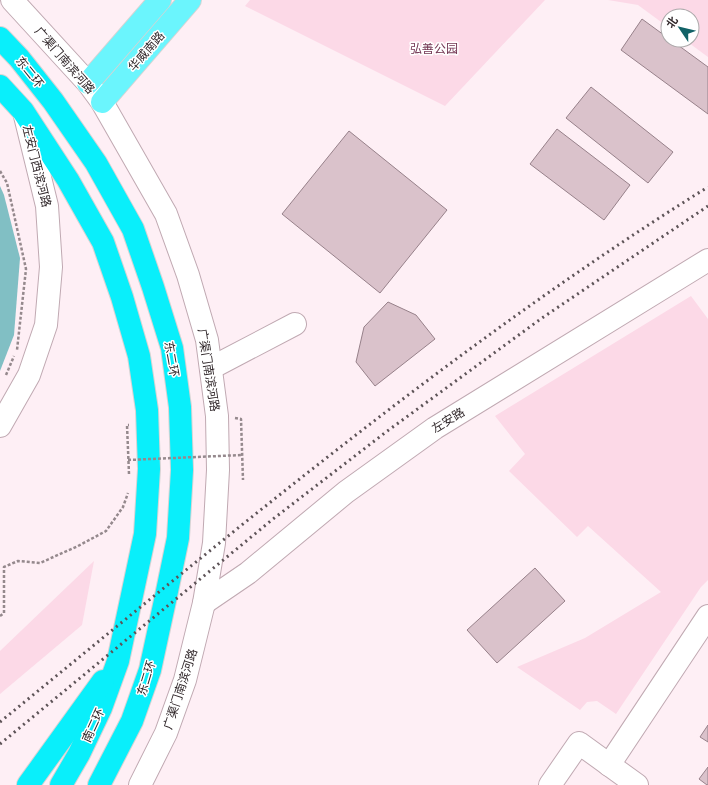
<svg xmlns="http://www.w3.org/2000/svg" width="708" height="785" font-family="Quicksand,'Noto Sans SC',sans-serif">
<rect width="100%" height="100%" fill="#feeff5"/>
<g fill="#fcd9e7">
<path d="M250 0H545L445 106 245 6Z"/>
<path d="M608 0H708V57L685 40H692V16H668V27L638 5Z"/>
<path d="M691 296 708 319V580L701 587 616 714 597 701 587 702 580 710 517 667 585 638 661 592 588 526 577 537 509 471 525 454 495 416Z"/>
<path d="M94 561 82 625 0 694V651Z"/>
</g>
<path fill="#81bfc4" d="M0 186 4 195 20 258 14 335 0 371Z"/>
<g fill="#dac2cb" stroke="#97818a">
<path d="M642 19 668 38V40H671L708 67V114L621 50Z"/>
<path d="M591 87 673 152 648 183 566 118Z"/>
<path d="M557 129 630 185 604 220 530 164Z"/>
<path d="M349 131 447 210 380 293 282 214Z"/>
<path d="M388 302 416 315 435 339 375 386 356 362 364 327Z"/>
<path d="M535 568 565 601 497 663 467 630Z"/>
<path d="M708 725V742L700 737Z"/>
<path d="M708 767V785H707L699 779Z"/>
</g>
<g fill="none" stroke-linecap="round" stroke-linejoin="round">
<g stroke="#c0a9b2" stroke-width="24">
<g id="minor">
<path d="M12 0 88 83 102 102 166 214 188 275 207 340 217 416 218 470 214 543 204 603 185 680 166 733 140 785"/>
<path d="M211 368 295 324"/>
<path d="M0 426 29 375 46 325 51 267 47 206 25 116"/>
<path d="M204 603 248 573 346 492 435 428 708 260"/>
<path d="M609 765 708 616"/>
<path d="M550 785 579 743 637 785"/>
</g>
</g>
<g stroke="#d6d4d4" stroke-width="24">
<g id="major">
<path d="M88 83 160 0"/>
<path d="M102 102 190 0"/>
</g>
</g>
<g stroke="#d6d4d4" stroke-width="24">
<g id="highway">
<path d="M0 38 19 58 53 101 96 163 133 229 153 287 172 348 180 407 182 470 178 538 166 596 150 670 132 721 99 785"/>
<path d="M0 86 23 111 68 180 103 242 122 297 139 356 147 410 149 469 145 534 118 661 101 708 79 754 61 785"/>
<path d="M28 785 103 681"/>
</g>
</g>
<g stroke="#95898d" stroke-width="2.5" stroke-dasharray="3 2" stroke-linecap="butt">
<path d="M0 171 7 183 26 269 17 350"/>
<path d="M6 375 14 356"/>
<path d="M235 418 241 419 243 480"/>
<path d="M129 474 127 425H129"/>
<path d="M0 616 4 613V567L18 561 40 563 78 546 106 531 123 507 128 493"/>
</g>
<use href="#minor" stroke="#fff" stroke-width="22"/>
<use href="#major" stroke="#6bf5fd" stroke-width="22"/>
<use href="#highway" stroke="#09effb" stroke-width="22"/>
<g stroke="#5d5357" stroke-width="3" stroke-dasharray="2 4" stroke-linecap="butt">
<path d="M0 722C229 535 457 343 708 187"/>
<path d="M0 744 273 519 386 432 542 318 708 206"/>
</g>
<path stroke="#95898d" stroke-width="2.5" stroke-dasharray="3 2" stroke-linecap="butt" d="M128 460 242 455"/>
</g>
<g text-anchor="middle" dominant-baseline="central" stroke-width="3" stroke-linejoin="round" paint-order="stroke">
<g font-size="12" fill="#723452" stroke="#fff">
<text x="434" y="48">弘善公园</text>
</g>
<g font-size="12" fill="#30272a" stroke="#fff">
<text transform="translate(146 51) rotate(-49)">华威南路</text>
<text transform="translate(65 60) rotate(49)">广渠门南滨河路</text>
<text transform="translate(30 72) rotate(51)">东二环</text>
<text transform="translate(37 166) rotate(76)">左安门西滨河路</text>
<text transform="translate(172 359) rotate(80)">东二环</text>
<text transform="translate(209 370) rotate(81)">广渠门南滨河路</text>
<text transform="translate(448 420) rotate(-32)">左安路</text>
<text transform="translate(146 678) rotate(-73)">东二环</text>
<text transform="translate(180 689) rotate(-72)">广渠门南滨河路</text>
<text transform="translate(93 725) rotate(-65)">南二环</text>
</g>
</g>
<g transform="translate(680 28) rotate(305)"><circle r="19" fill="#ffffff" stroke="#aca9aa"/>
<path d="M0-3L7 15L0 10L-7 15Z" fill="#126267"/>
<text y="-6" font-size="11" font-weight="bold" text-anchor="middle" fill="#30272a">北</text>
</g>
</svg>
